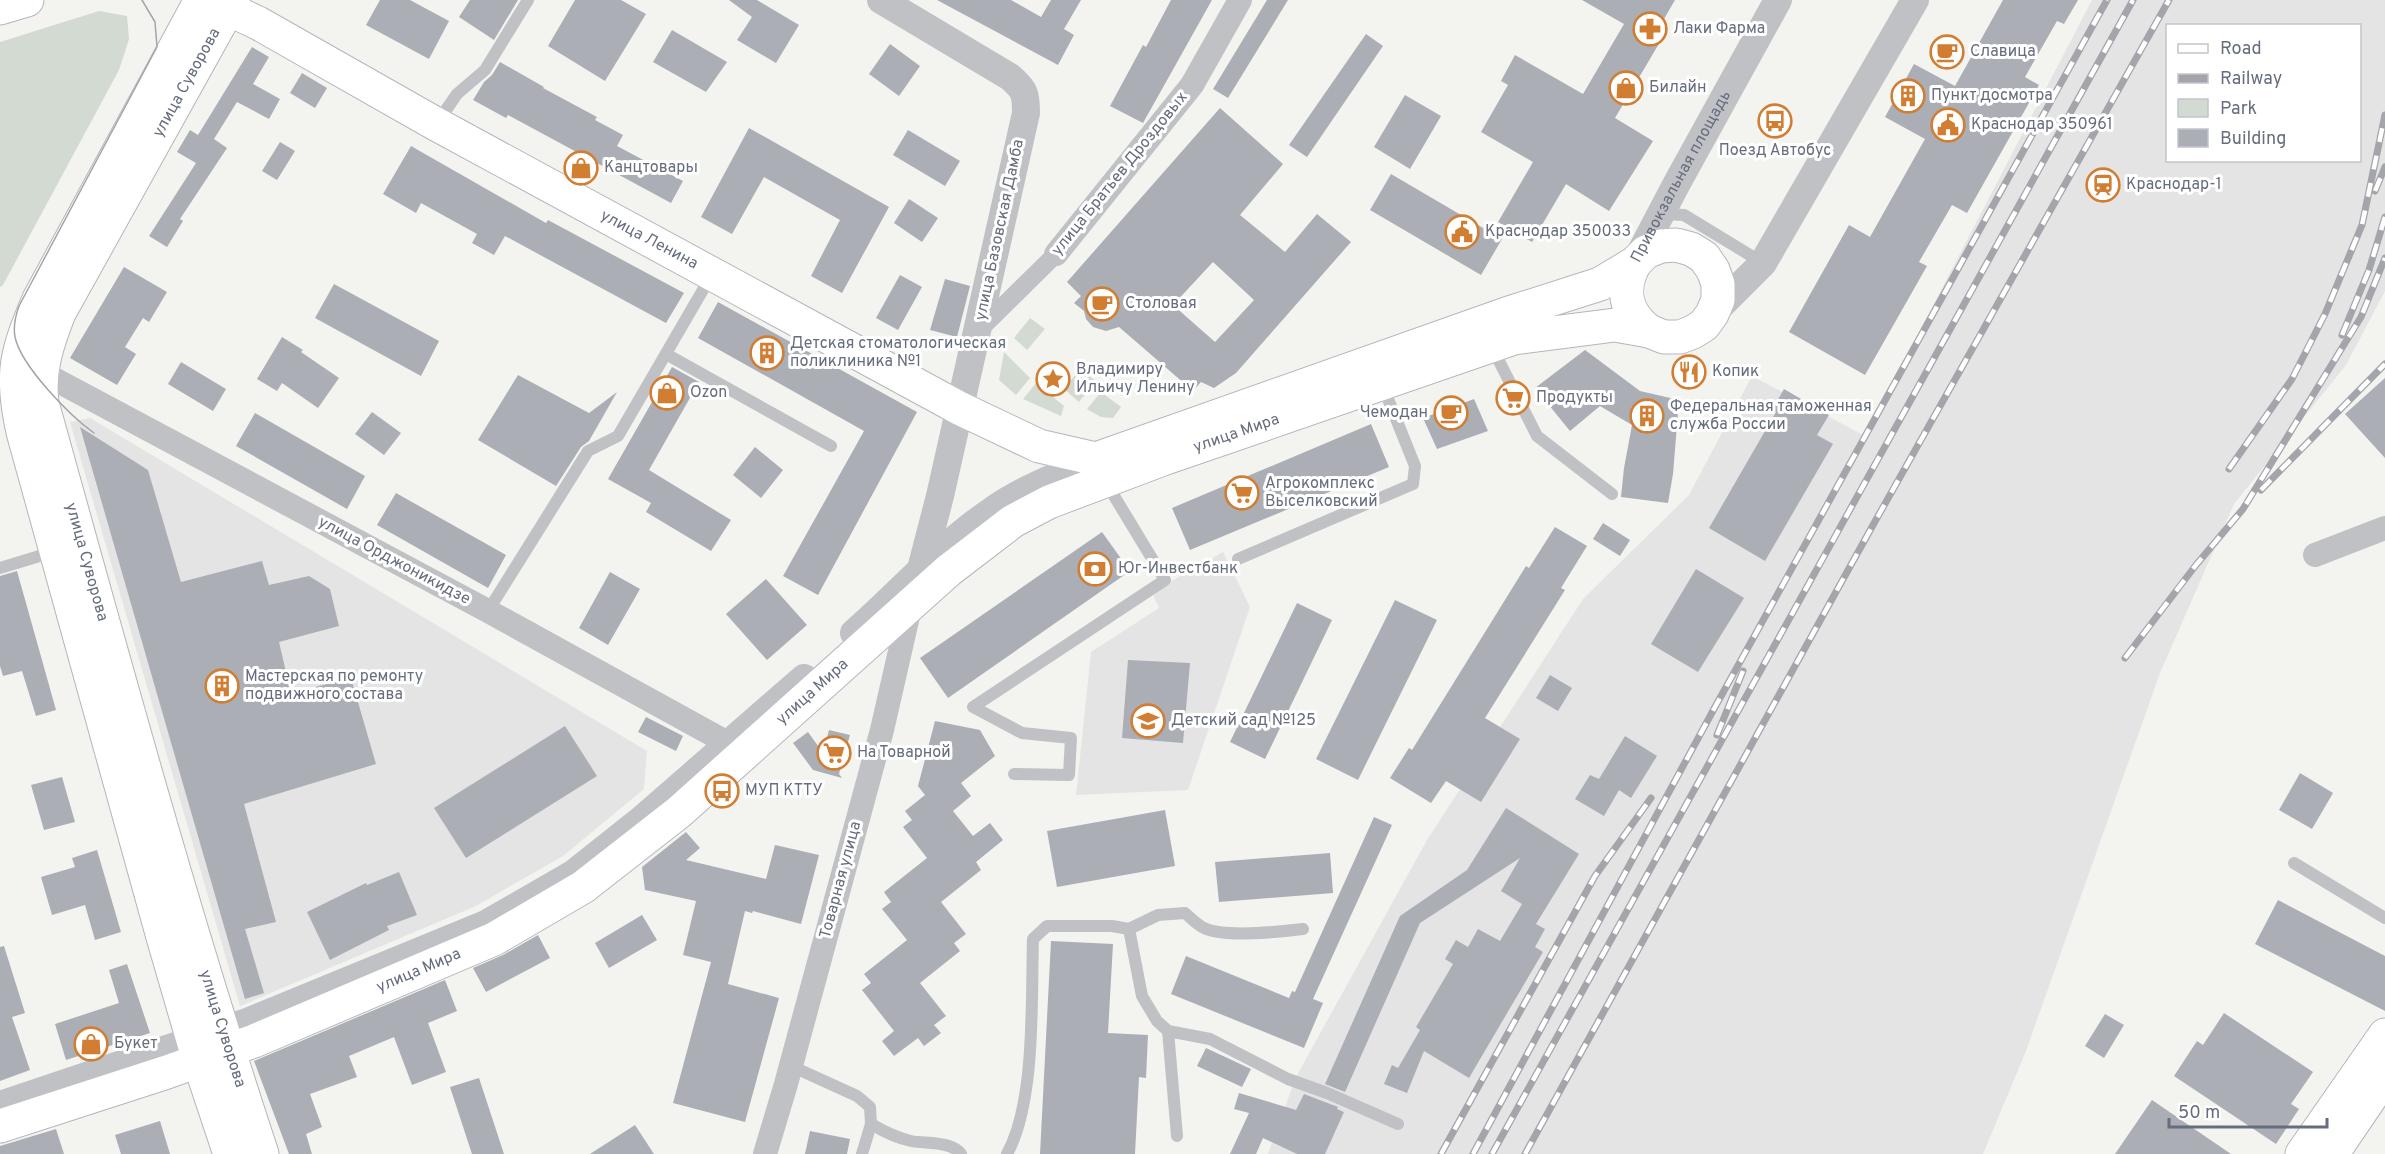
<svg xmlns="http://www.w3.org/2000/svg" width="2385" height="1154" font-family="Overpass,sans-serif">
<rect width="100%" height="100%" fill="#f3f4f0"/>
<g fill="#e4e4e4" fill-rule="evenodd">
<path d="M2092 0H2385V291L2346 365 2234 504 2160 673 2026 1051 1983 1154H1268L1296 1077 1427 840 1583 599 1689 495 1752 376 1865 436ZM2168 26H2360V160H2168Z"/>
<path d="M90 418 647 751 644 789 563 856 476 906 240 1006 70 422Z"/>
<path d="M1223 552 1250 607 1188 790 1076 795 1091 652 1159 608 1150 588 1170 582Z"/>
</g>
<g fill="#d3dad2">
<path d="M99 11 127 16 129 39 119 70 3 285 0 287V42Z"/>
<path d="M1030 318 1045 329 1027 350 1014 338Z"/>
<path d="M1004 352 1030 378 1016 395 999 380Z"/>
<path d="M1080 369 1096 381 1079 402 1064 389Z"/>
<path d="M1036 383 1064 406 1061 416 1023 399Z"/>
<path d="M1101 392 1121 407 1113 418 1101 417 1087 409Z"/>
</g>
<g fill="#abaeb5" fill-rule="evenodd">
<path d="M380 0H410L449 21 429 59 366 25Z"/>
<path d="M470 0H518L494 40 459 17Z"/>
<path d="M575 0H621L646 14 605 81 548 46Z"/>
<path d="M729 0H757L799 25 776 63 737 40 752 17Z"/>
<path d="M937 0H1011L1041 17 1051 0H1081L1064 29 1074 35 1058 65Z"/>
<path d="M1171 0H1212L1143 123 1110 106 1143 45 1146 47Z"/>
<path d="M1267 0H1288L1228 98 1213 89Z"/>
<path d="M1582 0H1675L1653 38 1660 42 1615 118 1653 141 1609 211 1566 184 1532 242 1498 222 1533 162 1481 132 1508 85 1501 81 1515 55 1583 94 1624 24Z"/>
<path d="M2003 0H2078L2064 24 2057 21 2025 77 2039 85 1967 213 1952 205 1919 262 1927 266 1865 375 1789 332 1849 225 1870 237 1925 139 1885 117 1914 64 1955 86Z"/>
<path d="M672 30 727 62 706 92 653 62Z"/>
<path d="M1366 34 1383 46 1307 157 1289 145Z"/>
<path d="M890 44 920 66 899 96 869 74Z"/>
<path d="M252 47 269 57 253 84 280 99 269 119 237 102 214 139 227 148 180 219 183 221 167 247 149 236 196 163 177 152 190 130 198 135Z"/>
<path d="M500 62 544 87 543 88 597 117 595 120 623 135 617 146 683 181 671 203 508 115 506 118 473 100 484 82 492 75Z"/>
<path d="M302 73 327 88 315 108 290 93Z"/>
<path d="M1405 95 1441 116 1410 169 1374 147Z"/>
<path d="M1220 108 1283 164 1240 215 1285 252 1317 214 1351 242 1236 373 1214 388 1201 382 1193 391 1119 327 1106 331 1093 327 1086 319 1084 311 1074 303 1081 296 1067 282ZM1213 262 1254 300 1215 342 1173 305Z"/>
<path d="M749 128 889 207 842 293 811 276 840 220 764 177 732 234 701 217Z"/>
<path d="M908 130 960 161 945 186 893 155Z"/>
<path d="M280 142 295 151 277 180 262 171Z"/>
<path d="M411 146 546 223 548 220 684 293 666 323 505 236 494 255 472 243 477 234 421 203 416 213 383 194Z"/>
<path d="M1391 174 1502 239 1481 275 1370 210Z"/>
<path d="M909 199 938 218 922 242 894 223Z"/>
<path d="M124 267 167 292 149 322 143 318 125 347 136 354 117 385 70 358Z"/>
<path d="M900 275 922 287 898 330 876 318Z"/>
<path d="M945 279 970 286 957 337 930 330Z"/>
<path d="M334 284 439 341 421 376 315 318Z"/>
<path d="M718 302 917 412 818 595 783 576 864 431 698 338Z"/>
<path d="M282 337 303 350 301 352 339 378 318 408 282 383 277 391 257 379Z"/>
<path d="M1585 350 1640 391 1679 400 1673 474 1668 503 1621 497 1624 468 1632 425 1600 406 1570 431 1535 388Z"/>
<path d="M181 362 226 389 213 411 168 384Z"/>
<path d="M672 367 699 382 649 470 731 520 711 551 646 512 651 503 608 479Z"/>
<path d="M518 375 589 413 617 392 589 441 581 447 556 486 478 440Z"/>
<path d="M2385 378V458L2345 414Z"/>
<path d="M1784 389 1829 415 1817 435 1833 444 1765 561 1709 528 1776 412 1772 410Z"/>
<path d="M1474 399 1488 431 1437 449 1423 418Z"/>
<path d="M372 412 401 433 384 455 355 434Z"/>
<path d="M255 413 365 476 347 509 236 446Z"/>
<path d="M1371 424 1389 467 1190 550 1172 508Z"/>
<path d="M80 427 148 470 181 582 262 561 269 585 309 576 330 589 339 626 279 642 291 693 351 678 376 764 244 804 276 922 245 929 264 993 245 999Z"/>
<path d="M755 447 783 470 761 498 733 475Z"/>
<path d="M396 493 506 555 488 588 377 525Z"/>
<path d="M1603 523 1630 540 1620 556 1593 539Z"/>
<path d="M1555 527 1587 546 1561 588 1565 590 1485 718 1520 739 1481 802 1446 781 1431 803 1390 778 1409 748 1412 750 1526 566 1529 568Z"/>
<path d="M1102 532 1130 571 948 698 920 658Z"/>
<path d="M1696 569 1744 598 1698 672 1651 644Z"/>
<path d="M17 571 56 710 36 716 22 671 3 676 0 666V576Z"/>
<path d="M610 572 640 589 608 645 579 628Z"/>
<path d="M766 579 807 625 767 660 726 614Z"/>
<path d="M1395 600 1437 620 1358 780 1316 759Z"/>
<path d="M1297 603 1332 620 1265 759 1230 742Z"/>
<path d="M1128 660 1190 663 1183 743 1122 738Z"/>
<path d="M1550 675 1572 688 1558 711 1536 698Z"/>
<path d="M646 717 683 736 676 751 638 732Z"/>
<path d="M935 721 980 730 995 756 961 783 971 796 953 811 973 836 990 823 1003 840 976 862 981 870 941 902 966 934 954 943 960 951 920 983 946 1016 934 1025 941 1033 924 1046 918 1038 894 1056 882 1041 894 1031 862 990 871 983 864 974 907 940 882 909 891 902 884 892 927 858 903 827 912 820 905 811 925 795 918 786Z"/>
<path d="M565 726 597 776 466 858 434 808Z"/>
<path d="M829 730 850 735 839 774 842 778 813 770 793 743 808 732 823 753Z"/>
<path d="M1625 736 1657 756 1631 798 1619 790 1604 816 1575 799 1590 775 1599 779Z"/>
<path d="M2300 773 2333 793 2312 829 2279 810Z"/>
<path d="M62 777 75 822 44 830 31 785Z"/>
<path d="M1506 808 1579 854 1536 924 1545 929 1535 947 1543 952 1469 1078 1424 1051 1407 1093 1384 1084 1392 1065 1398 1068 1420 1030 1416 1027 1453 964 1445 959 1456 940 1468 947 1478 929 1500 941 1522 904 1501 891 1520 858 1420 923 1345 1092 1325 1084 1400 916 1467 870Z"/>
<path d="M1165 810 1175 866 1057 887 1047 831Z"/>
<path d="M1374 817 1392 825 1313 999 1323 1003 1304 1048 1171 994 1186 956 1289 998 1292 991 1295 992Z"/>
<path d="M686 832 700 848 686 860 766 879 775 845 819 855 801 924 753 911 752 913 745 911 728 984 779 998 745 1122 673 1103 711 962 683 955 696 901 645 890 642 867Z"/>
<path d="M97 850 121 932 95 940 85 905 52 915 41 877 75 867 72 858Z"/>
<path d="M1330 853 1333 893 1219 902 1215 862Z"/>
<path d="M399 872 417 915 387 926 389 930 330 960 307 912 366 883 367 885Z"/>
<path d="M2278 900 2385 956V1011L2255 944Z"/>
<path d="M642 915 657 940 609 968 595 943Z"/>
<path d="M538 935 550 958 486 992 473 968 503 955Z"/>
<path d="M1051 941 1113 944 1108 1033 1148 1035 1146 1078 1139 1077 1135 1154H1040Z"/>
<path d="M4 946 25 1013 12 1017 30 1070 0 1081V947Z"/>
<path d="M127 964 150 1033 66 1060 55 1024 119 1003 109 970Z"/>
<path d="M445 980 457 1011 428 1023 446 1072 412 1085 394 1037 349 1056 357 1077 310 1094 322 1127 306 1134 312 1154H289L254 1061Z"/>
<path d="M2224 1013 2313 1072 2291 1104 2299 1109 2276 1144 2174 1076 2197 1041 2203 1045Z"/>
<path d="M2105 1014 2124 1025 2104 1058 2085 1046Z"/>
<path d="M1206 1048 1251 1069 1242 1087 1197 1066Z"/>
<path d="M479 1078 504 1154H472L450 1087Z"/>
<path d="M1239 1093 1296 1110 1304 1094 1338 1107 1337 1109 1344 1112 1325 1154H1297L1263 1138 1256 1154H1230L1249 1113 1234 1109Z"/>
<path d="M2152 1100 2231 1154H2115Z"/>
<path d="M160 1121 170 1154H121L115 1135Z"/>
<path d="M635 1125 654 1154H590Z"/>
<path d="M56 1129 64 1154H0V1146Z"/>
<path d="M810 1131 850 1139 847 1154H805Z"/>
</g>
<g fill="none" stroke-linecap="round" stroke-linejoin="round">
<g stroke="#b4b6bc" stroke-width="35">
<g id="secondary">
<path d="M0 8 27 0"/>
<path d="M1635 263C1620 289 1625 313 1649 331"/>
<path id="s2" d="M0 1126 167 1072 254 1041 494 939 583 887 679 812 949 570 1013 521 1049 502 1163 459 1514 338 1615 325 1649 331 1664 337H1680L1693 332 1704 325 1712 314 1718 300V284L1713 270 1704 257 1691 249 1676 245 1661 246 1646 252 1635 263 1600 284 1506 314 1096 459 1039 446 959 408 436 124 258 23 209 0"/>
<path d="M2302 1154 2385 1035"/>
</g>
</g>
<g stroke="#b3b5b9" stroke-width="35">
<g id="primary">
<path d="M201 0 39 299C16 353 10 374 23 432L163 937 199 1061 230 1154"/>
<path id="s3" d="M233 0 59 313C47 344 38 370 42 403 112 654 180 906 262 1154"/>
<path d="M2332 1154 2385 1076"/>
</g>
</g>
<g stroke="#c0c1c5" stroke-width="12">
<path d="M437 123 457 94 485 70 528 0"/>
<path d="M1662 214 1684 215 1763 263"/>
<path d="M1494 346 1499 361 1537 436 1612 494"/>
<path d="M666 354 831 446"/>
<path d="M1238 559 1413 484 1415 466 1382 384"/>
<path d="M0 568 56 551"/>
<path d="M488 611 588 451 618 436 711 276"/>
<path d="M1014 774 1069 775 1071 738 1022 733 973 707 1165 580 1105 481"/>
<path d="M2294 863 2385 918"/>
<path d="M1129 929 1158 915 1185 913C1191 918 1197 925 1204 928 1226 938 1278 932 1303 929"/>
<path d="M1168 1031 1177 1136"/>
<path d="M791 1066 857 1096 870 1107 871 1124 862 1154"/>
<path d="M871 1124C883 1131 897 1138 911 1141 926 1144 951 1141 961 1154"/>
<path d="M1007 1154C1036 1101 1031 1000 1033 939L1047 926H1112L1129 929 1142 996 1157 1021 1168 1031 1210 1039 1288 1079 1327 1093 1398 1124"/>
</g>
<path stroke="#c0c1c5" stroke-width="18" d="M978 331 1056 254"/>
<g stroke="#c0c1c5" stroke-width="24">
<path d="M1056 254 1192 85 1240 0"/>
<path d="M41 372 488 611 744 752"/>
<path d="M2315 555 2385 528"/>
<path d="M765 1154 786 1084 882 730 911 603"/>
</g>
<g stroke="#c0c1c5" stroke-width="28">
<path d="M881 0 1010 77C1025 90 1026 94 1026 113L940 496 920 573"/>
<path id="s1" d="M1635 263 1677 183 1778 0"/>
<path d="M1712 314 1763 263 1915 0"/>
<path d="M854 633C901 592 941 545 993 510 1024 488 1061 475 1096 459"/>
<path d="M0 1105 247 1022 486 924 573 874 641 820 804 678"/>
</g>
<use href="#secondary" stroke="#fff" stroke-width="33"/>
<use href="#primary" stroke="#fff" stroke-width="33"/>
<path stroke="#a3a5ab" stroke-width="1.5" d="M94 433C70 416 21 366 15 337 13 326 15 317 19 306L157 47 155 22 142 0"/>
<g stroke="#a3a5ab" stroke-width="7">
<g id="rail">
<path d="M2375 191 2385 167"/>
<path d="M2342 335 2369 270 2385 217"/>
<path d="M2229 469 2292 379 2325 314 2362 225 2385 115"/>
<path d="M2261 490 2385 364"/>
<path d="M2125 658 2196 565 2243 509 2361 317 2385 258"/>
<path d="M1717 735 1743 671"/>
<path d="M1441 1154 1595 876 1651 798"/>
<path d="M1473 1154 1715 707 2107 0"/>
<path d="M1492 1154 2133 0"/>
<path d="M1525 1154 1873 525 2169 0"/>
</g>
</g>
<use href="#rail" stroke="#fff" stroke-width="4.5" stroke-dasharray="14" stroke-linecap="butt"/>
</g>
<defs>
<g id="pharmacy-ring" transform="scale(1.725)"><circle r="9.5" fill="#fff" stroke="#d17e33" stroke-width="1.5"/><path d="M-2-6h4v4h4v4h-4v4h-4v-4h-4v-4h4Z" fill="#d17e33"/></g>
<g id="cafe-ring" transform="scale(1.725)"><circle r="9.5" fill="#fff" stroke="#d17e33" stroke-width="1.5"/><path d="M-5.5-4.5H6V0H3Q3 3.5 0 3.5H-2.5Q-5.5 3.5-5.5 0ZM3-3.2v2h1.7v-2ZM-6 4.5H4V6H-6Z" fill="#d17e33"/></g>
<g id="shop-ring" transform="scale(1.725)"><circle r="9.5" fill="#fff" stroke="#d17e33" stroke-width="1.5"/><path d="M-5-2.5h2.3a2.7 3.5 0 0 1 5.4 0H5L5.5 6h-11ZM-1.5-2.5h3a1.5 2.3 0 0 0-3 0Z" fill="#d17e33"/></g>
<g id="building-ring" transform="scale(1.725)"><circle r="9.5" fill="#fff" stroke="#d17e33" stroke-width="1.5"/><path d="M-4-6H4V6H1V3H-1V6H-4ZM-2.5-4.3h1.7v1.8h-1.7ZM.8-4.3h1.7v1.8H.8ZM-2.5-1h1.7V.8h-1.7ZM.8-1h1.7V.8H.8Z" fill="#d17e33"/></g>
<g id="bus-ring" transform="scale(1.725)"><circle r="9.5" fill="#fff" stroke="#d17e33" stroke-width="1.5"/><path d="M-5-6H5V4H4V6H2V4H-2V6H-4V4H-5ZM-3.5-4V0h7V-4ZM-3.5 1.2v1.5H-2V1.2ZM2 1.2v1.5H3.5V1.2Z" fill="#d17e33"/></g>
<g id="civic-ring" transform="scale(1.725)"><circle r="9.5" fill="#fff" stroke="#d17e33" stroke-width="1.5"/><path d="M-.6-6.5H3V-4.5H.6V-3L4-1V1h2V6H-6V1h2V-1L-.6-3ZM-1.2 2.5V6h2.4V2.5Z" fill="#d17e33"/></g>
<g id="station-ring" transform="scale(1.725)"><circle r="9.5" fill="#fff" stroke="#d17e33" stroke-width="1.5"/><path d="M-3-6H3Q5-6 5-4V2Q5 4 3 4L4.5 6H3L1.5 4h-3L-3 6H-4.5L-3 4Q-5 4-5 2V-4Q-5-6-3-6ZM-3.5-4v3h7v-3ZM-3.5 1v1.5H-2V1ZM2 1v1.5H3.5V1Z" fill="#d17e33"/></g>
<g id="restaurant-ring" transform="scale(1.725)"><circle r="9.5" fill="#fff" stroke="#d17e33" stroke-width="1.5"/><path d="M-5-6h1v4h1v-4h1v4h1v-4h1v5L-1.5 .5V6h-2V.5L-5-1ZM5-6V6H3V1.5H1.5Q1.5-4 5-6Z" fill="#d17e33"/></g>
<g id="sight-ring" transform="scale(1.725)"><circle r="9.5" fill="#fff" stroke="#d17e33" stroke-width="1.5"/><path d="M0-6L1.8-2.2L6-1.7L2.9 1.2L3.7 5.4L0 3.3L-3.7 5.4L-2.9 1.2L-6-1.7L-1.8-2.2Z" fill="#d17e33"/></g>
<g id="supermarket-ring" transform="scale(1.725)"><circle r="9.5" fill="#fff" stroke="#d17e33" stroke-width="1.5"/><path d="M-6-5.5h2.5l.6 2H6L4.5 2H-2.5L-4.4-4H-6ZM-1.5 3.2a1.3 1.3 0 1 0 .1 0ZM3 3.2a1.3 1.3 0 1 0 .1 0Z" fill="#d17e33"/></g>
<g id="bank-ring" transform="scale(1.725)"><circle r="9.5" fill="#fff" stroke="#d17e33" stroke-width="1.5"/><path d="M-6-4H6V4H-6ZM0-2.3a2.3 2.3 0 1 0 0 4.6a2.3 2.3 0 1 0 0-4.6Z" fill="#d17e33"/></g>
<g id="school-ring" transform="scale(1.725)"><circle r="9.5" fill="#fff" stroke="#d17e33" stroke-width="1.5"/><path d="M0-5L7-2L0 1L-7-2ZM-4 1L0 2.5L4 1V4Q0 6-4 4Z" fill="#d17e33"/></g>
</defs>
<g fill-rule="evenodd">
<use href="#pharmacy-ring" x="1650" y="29"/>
<use href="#cafe-ring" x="1947" y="52"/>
<use href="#shop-ring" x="1626" y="88"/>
<use href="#building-ring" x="1908" y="96"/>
<use href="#bus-ring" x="1775" y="121"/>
<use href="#civic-ring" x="1948" y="125"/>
<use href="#shop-ring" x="581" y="168"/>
<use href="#station-ring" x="2103" y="185"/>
<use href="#civic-ring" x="1462" y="232"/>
<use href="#cafe-ring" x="1102" y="304"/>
<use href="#building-ring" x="767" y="353"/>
<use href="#restaurant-ring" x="1689" y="372"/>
<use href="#sight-ring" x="1053" y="379"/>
<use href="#shop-ring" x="667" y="393"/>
<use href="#supermarket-ring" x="1513" y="398"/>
<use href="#cafe-ring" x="1451" y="413"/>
<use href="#building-ring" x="1647" y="416"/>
<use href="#supermarket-ring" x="1242" y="493"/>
<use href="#bank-ring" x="1095" y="569"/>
<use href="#building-ring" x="222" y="686"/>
<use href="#school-ring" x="1148" y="721"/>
<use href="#supermarket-ring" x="834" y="753"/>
<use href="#bus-ring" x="722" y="791"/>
<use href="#shop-ring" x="91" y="1044"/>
</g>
<g text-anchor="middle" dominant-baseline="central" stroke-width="6" stroke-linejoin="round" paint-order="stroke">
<g font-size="16" fill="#666d7e" stroke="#fff" text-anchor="start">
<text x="1673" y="29">Лаки Фарма</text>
<text x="1970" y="52">Славица</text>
<text x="1649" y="88">Билайн</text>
<text x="1931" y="96">Пункт досмотра</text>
<text x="1971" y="125">Краснодар 350961</text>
<text x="1775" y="151" text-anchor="middle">Поезд Автобус</text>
<text x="604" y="168">Канцтовары</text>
<text x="2126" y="185">Краснодар-1</text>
<text x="1485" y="232">Краснодар 350033</text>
<text x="1125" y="304">Столовая</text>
<text x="790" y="344">Детская стоматологическая<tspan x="790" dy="18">поликлиника №1</tspan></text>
<text x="1076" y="370">Владимиру<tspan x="1076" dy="18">Ильичу Ленину</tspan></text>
<text x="1712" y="372">Копик</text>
<text x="690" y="393">Ozon</text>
<text x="1536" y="398">Продукты</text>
<text x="1670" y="407">Федеральная таможенная<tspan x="1670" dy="18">служба России</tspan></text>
<text x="1428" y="413" text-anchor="end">Чемодан</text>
<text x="1265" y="484">Агрокомплекс<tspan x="1265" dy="18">Выселковский</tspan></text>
<text x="1118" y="569">Юг-Инвестбанк</text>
<text x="245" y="677">Мастерская по ремонту<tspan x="245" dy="18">подвижного состава</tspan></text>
<text x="1171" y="721">Детский сад №125</text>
<text x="857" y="753">На Товарной</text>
<text x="745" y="791">МУП КТТУ</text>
<text x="114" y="1044">Букет</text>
</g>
<g font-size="16" fill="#666d7e" stroke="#fff">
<text transform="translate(187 83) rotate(-61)">улица Суворова</text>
<text stroke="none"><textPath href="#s1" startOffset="98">Привокзальная площадь</textPath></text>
<text transform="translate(1120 174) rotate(-51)">улица Братьев Дроздовых</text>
<text transform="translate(1000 230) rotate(-78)">улица Базовская Дамба</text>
<text transform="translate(649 240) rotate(28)">улица Ленина</text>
<text stroke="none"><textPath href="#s2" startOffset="1437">улица Мира</textPath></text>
<text transform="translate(394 561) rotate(28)">улица Орджоникидзе</text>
<text stroke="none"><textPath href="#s3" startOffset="616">улица Суворова</textPath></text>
<text stroke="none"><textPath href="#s2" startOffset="933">улица Мира</textPath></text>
<text transform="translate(841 880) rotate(-75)">Товарная улица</text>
<text stroke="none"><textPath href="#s2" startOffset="447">улица Мира</textPath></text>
<text stroke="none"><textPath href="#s3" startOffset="1102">улица Суворова</textPath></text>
</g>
</g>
<rect x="2166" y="24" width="195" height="138" fill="#ffffff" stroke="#c2c5cb" stroke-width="1.5"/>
<rect x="2178" y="44" width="30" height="9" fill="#ffffff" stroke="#c2c5cb" stroke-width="1.5"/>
<text x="2220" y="54" font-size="18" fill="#666d7e">Road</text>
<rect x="2178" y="74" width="30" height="9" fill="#a3a5ab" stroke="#c2c5cb" stroke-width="1.5"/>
<text x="2220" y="84" font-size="18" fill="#666d7e">Railway</text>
<rect x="2178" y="99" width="30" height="18" fill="#d3dad2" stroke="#c2c5cb" stroke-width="1.5"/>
<text x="2220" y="114" font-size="18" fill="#666d7e">Park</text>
<rect x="2178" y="129" width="30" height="18" fill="#abaeb5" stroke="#c2c5cb" stroke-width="1.5"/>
<text x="2220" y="144" font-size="18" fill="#666d7e">Building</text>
<path d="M2169 1118v9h158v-9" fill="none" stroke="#666d7e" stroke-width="3"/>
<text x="2178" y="1118" font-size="18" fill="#666d7e" stroke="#ffffff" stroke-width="4.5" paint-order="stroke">50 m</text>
</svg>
